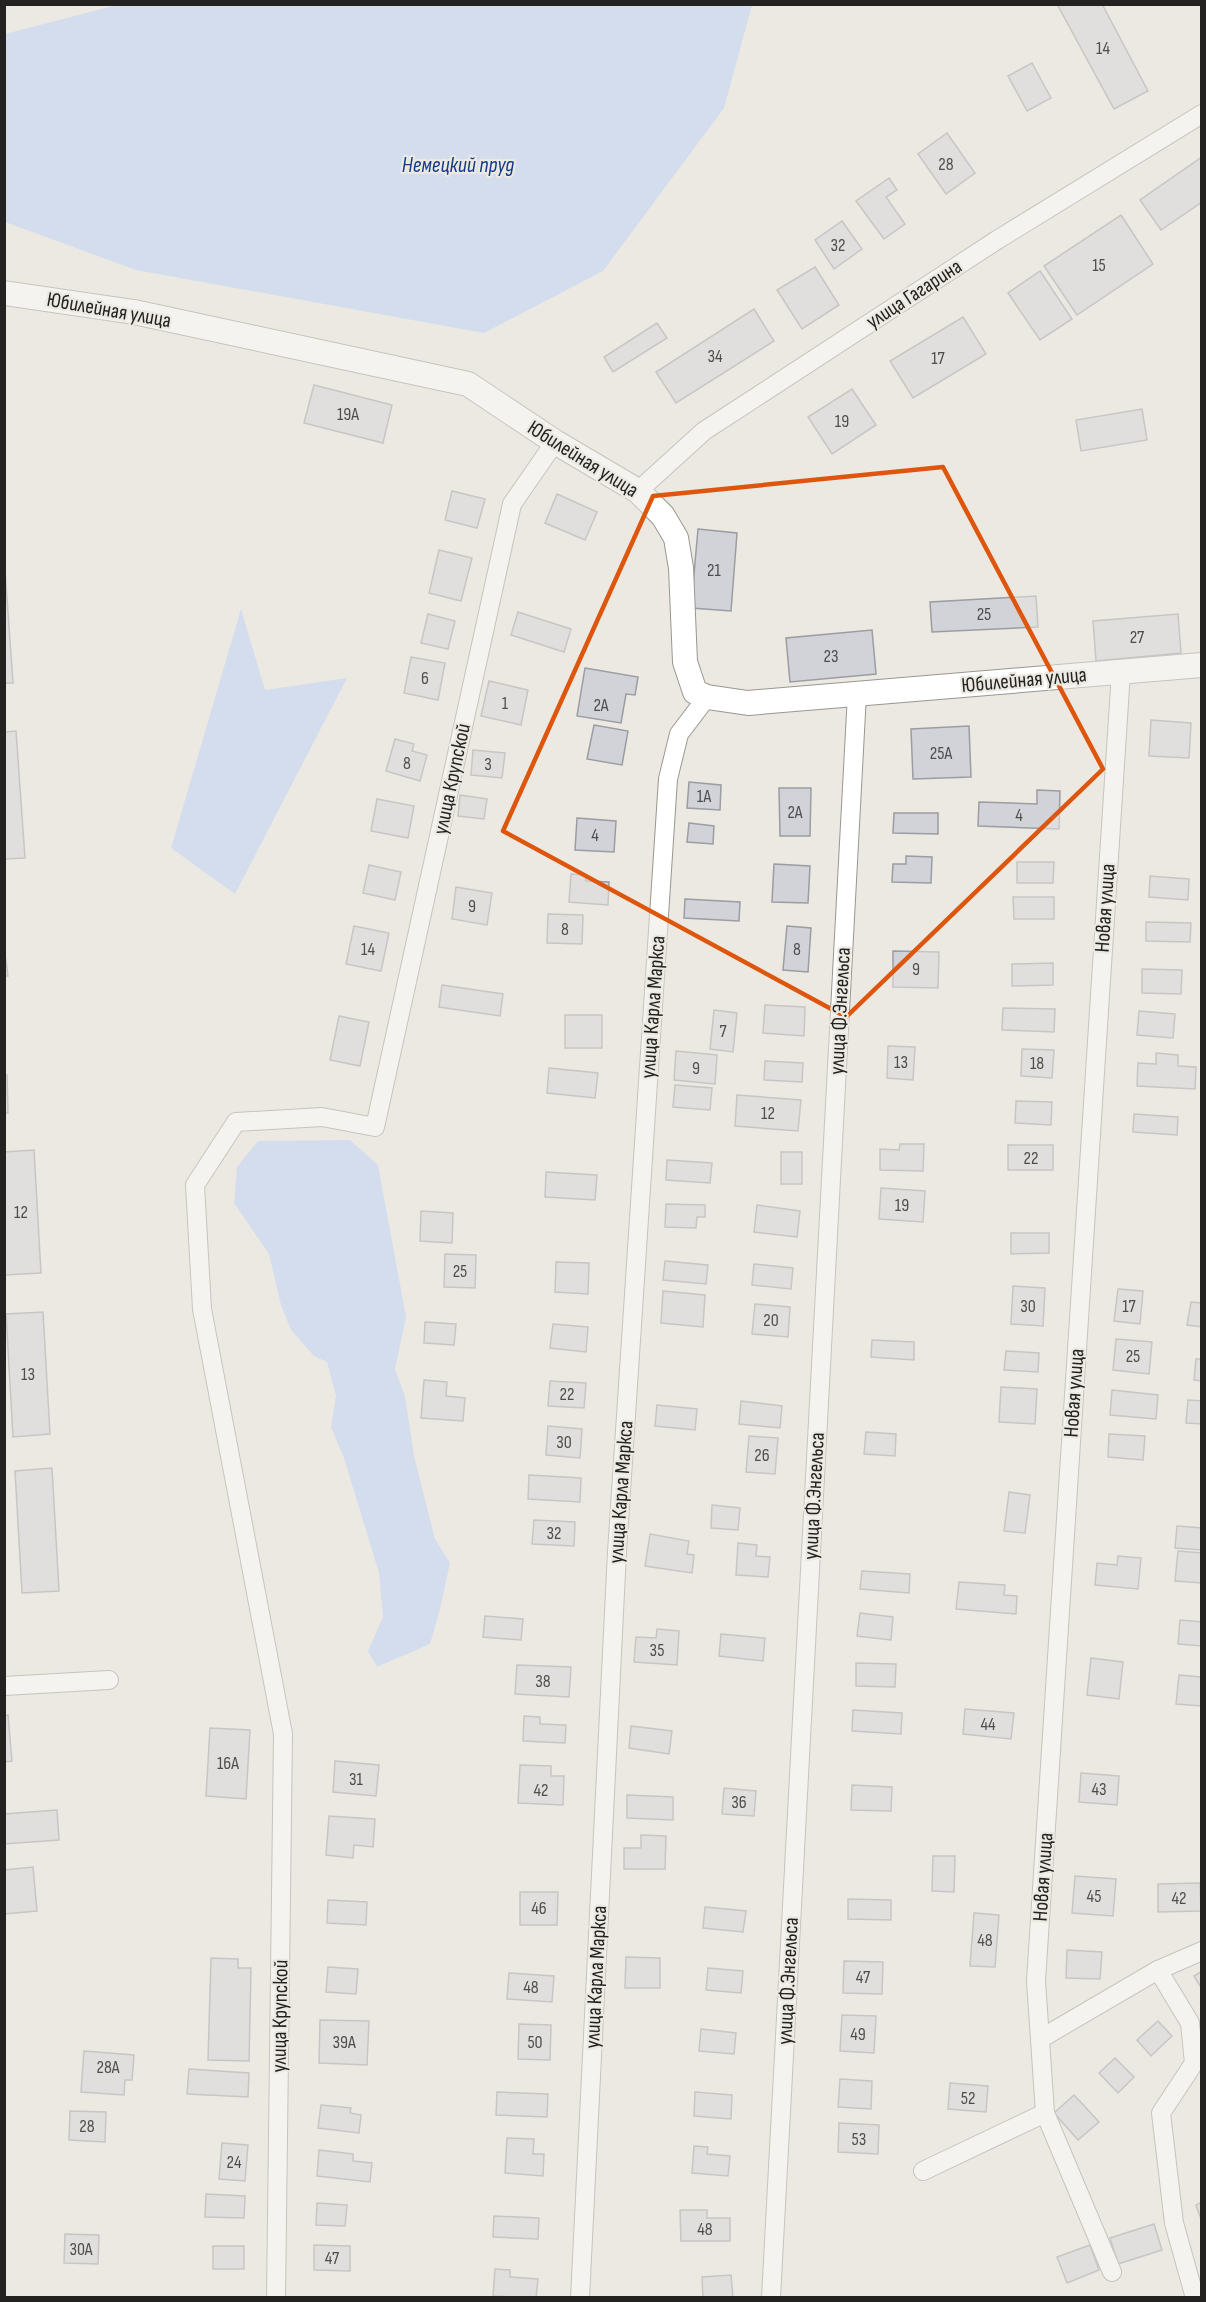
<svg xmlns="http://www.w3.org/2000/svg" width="1206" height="2302" font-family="'Sofia Sans Condensed',sans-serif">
<rect width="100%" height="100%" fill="#ebe9e1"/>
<g fill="#b7cffc">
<path d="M121 4H752V5L724 108 603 271 484 333 136 270 5 222V34Z"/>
<path d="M241 609 265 690 347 678 235 894 171 848Z"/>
<path d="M350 1140 378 1165 406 1317 395 1369 405 1396 414 1456 435 1539 450 1563 440 1609 430 1644 377 1667 368 1651 383 1617 379 1573 344 1458 331 1427 336 1396 327 1362 314 1356 291 1330 281 1305 269 1254 234 1203 237 1167 258 1141Z"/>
</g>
<g fill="#d2d2d9" stroke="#9c9ca3" stroke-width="1.5">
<path d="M1057 4H1102L1148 91 1114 109Z"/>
<path d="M1032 63 1051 98 1027 111 1008 76Z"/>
<path d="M947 133 975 173 946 194 918 154Z"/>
<path d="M1202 157V202L1161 230 1140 200Z"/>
<path d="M889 178 897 190 886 197 905 224 884 239 856 201Z"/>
<path d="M1121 215 1153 264 1077 315 1044 266Z"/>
<path d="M842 221 862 249 834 269 815 240Z"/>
<path d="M815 267 839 305 802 329 777 290Z"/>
<path d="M1040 271 1072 319 1040 340 1008 293Z"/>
<path d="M754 309 774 341 676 403 656 372Z"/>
<path d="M963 317 986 354 913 398 890 361Z"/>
<path d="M657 323 667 338 613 372 604 357Z"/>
<path d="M314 385 392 405 383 443 304 423Z"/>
<path d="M852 389 876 425 832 454 808 417Z"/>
<path d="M1142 409 1147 440 1081 451 1076 420Z"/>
<path d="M452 491 485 499 477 528 445 520Z"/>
<path d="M557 494 597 512 585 540 545 523Z"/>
<path d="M698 529 737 533 731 611 691 608Z"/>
<path d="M439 550 472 558 461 601 429 593Z"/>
<path d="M4 556 13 683H4Z"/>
<path d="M1036 596 1038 627 932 632 930 602Z"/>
<path d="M518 612 571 629 564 652 511 635Z"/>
<path d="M428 614 455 621 448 649 421 643Z"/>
<path d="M1178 614 1181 653 1096 661 1093 621Z"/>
<path d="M872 630 876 674 790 682 786 638Z"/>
<path d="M411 657 445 663 438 700 404 693Z"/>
<path d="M585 668 638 677 635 695 626 694 621 723 577 716Z"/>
<path d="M489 681 528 690 521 725 481 716Z"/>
<path d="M1151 720 1191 723 1189 758 1149 756Z"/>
<path d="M594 725 628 731 622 765 587 759Z"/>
<path d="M969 726 971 777 913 779 911 729Z"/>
<path d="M16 731 25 858 4 859V732Z"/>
<path d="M395 739 414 744 412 751 427 755 420 781 386 771Z"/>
<path d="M473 750 505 753 502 778 471 775Z"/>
<path d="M689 782 721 785 720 810 687 808Z"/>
<path d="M779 788H811L810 836H780Z"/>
<path d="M1037 790 1060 791 1059 829 978 826 979 802 1037 804Z"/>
<path d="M460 795 487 799 484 819 458 816Z"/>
<path d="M377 799 414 806 408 838 371 831Z"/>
<path d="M894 813H938V834L893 833Z"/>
<path d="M577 818 616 821 614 852 575 850Z"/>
<path d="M689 823 714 826 713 844 687 842Z"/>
<path d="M906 856 932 857 931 883 892 882 893 864H906Z"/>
<path d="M1017 862H1054L1053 883H1017Z"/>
<path d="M774 864 810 866 808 903 772 902Z"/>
<path d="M369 865 401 872 395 900 363 893Z"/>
<path d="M571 874 586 875V881L609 882 608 905 569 902Z"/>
<path d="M1150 876 1189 879 1188 900 1149 897Z"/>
<path d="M456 887 492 893 487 925 452 919Z"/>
<path d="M1013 897H1054V919H1014Z"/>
<path d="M685 899 740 902 739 921 684 918Z"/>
<path d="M548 914 583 915 582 944 547 943Z"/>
<path d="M1146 922 1191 923 1190 942 1146 941Z"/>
<path d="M354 926 389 933 381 971 346 964Z"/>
<path d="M787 926 811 928 808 972 783 970Z"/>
<path d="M4 946 8 976H4Z"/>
<path d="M893 951 939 952 938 988 893 987Z"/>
<path d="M1053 963V985L1012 986V964Z"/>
<path d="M1142 969 1182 970 1181 994 1142 993Z"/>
<path d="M442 985 503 994 500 1016 439 1007Z"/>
<path d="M765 1005 805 1007 804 1036 763 1033Z"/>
<path d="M1003 1008 1055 1009 1054 1032 1002 1030Z"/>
<path d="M714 1010 737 1013 733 1052 710 1049Z"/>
<path d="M1139 1011 1175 1014 1173 1038 1137 1035Z"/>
<rect x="565" y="1015" width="37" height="33"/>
<path d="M339 1016 369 1022 360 1066 330 1060Z"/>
<path d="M888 1046 915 1047 913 1080 887 1078Z"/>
<path d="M1022 1049 1054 1050 1052 1078 1021 1076Z"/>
<path d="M676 1051 717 1055 715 1084 674 1080Z"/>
<path d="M1156 1053 1178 1055V1066L1196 1067 1195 1089 1137 1086 1138 1063 1156 1064Z"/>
<path d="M765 1061 803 1063 802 1082 764 1080Z"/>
<path d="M549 1068 598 1073 595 1098 547 1093Z"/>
<path d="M4 1075H7L8 1113H4Z"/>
<path d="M675 1085 712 1088 710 1110 673 1107Z"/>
<path d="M737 1095 801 1100 798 1131 735 1126Z"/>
<path d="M1016 1101 1052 1102 1051 1125 1015 1123Z"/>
<path d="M1134 1114 1178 1117 1177 1135 1133 1132Z"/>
<path d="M900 1144H924L923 1171 880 1170V1149L899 1150Z"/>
<rect x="1008" y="1145" width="45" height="25"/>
<path d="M34 1150 41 1273 4 1275V1152Z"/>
<rect x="781" y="1152" width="21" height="32"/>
<path d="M667 1160 712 1163 710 1183 666 1180Z"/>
<path d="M546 1172 597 1175 595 1200 545 1197Z"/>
<path d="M881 1188 925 1191 923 1222 879 1219Z"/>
<path d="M666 1204 705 1205V1217H697L696 1228 665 1227Z"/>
<path d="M757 1205 800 1211 797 1237 754 1232Z"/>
<path d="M421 1211 453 1213 452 1243 420 1241Z"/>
<path d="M1011 1233H1049V1253L1011 1254Z"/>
<path d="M445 1254 476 1255 475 1288 444 1287Z"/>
<path d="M665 1261 708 1265 706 1284 663 1280Z"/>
<path d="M556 1262 589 1263 588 1294 555 1292Z"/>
<path d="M754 1264 793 1268 791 1289 752 1285Z"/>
<path d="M1013 1286 1045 1288 1043 1326 1011 1324Z"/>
<path d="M1118 1289 1143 1291 1140 1324 1114 1321Z"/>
<path d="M663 1291 705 1295 703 1327 661 1323Z"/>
<path d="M1191 1302 1202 1303V1327L1187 1325Z"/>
<path d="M755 1304 790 1307 788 1337 752 1334Z"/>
<path d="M43 1312 50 1434 13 1437 6 1314Z"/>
<path d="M425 1322 456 1324 454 1345 424 1343Z"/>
<path d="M553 1324 588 1327 586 1352 550 1348Z"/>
<path d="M1116 1339 1152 1342 1149 1374 1113 1370Z"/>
<path d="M872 1340 914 1342V1360L871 1357Z"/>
<path d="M1006 1351 1039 1353 1038 1372 1004 1370Z"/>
<path d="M1196 1359H1202V1381L1194 1380Z"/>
<path d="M424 1380 447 1382 446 1396 465 1398 463 1421 421 1418Z"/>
<path d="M550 1381 586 1383 584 1408 548 1406Z"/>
<path d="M1001 1387 1037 1389 1035 1424 999 1422Z"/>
<path d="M1112 1390 1158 1395 1156 1419 1110 1415Z"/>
<path d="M1188 1400 1202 1401V1424L1186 1423Z"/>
<path d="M741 1401 782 1406 780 1428 739 1424Z"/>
<path d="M657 1405 697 1409 695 1430 655 1426Z"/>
<path d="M548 1426 582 1429 580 1458 546 1455Z"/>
<path d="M866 1432 896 1434 895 1456 864 1454Z"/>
<path d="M1109 1434 1145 1436 1143 1460 1108 1457Z"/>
<path d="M749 1436 778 1438 775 1474 746 1472Z"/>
<path d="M52 1468 59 1591 22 1593 15 1471Z"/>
<path d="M529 1475 581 1478 580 1502 528 1499Z"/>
<path d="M1009 1492 1030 1495 1025 1533 1004 1531Z"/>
<path d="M712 1505 740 1508 738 1530 711 1528Z"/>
<path d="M534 1520 575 1522 574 1546 532 1544Z"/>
<path d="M1177 1526 1202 1528V1550L1175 1548Z"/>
<path d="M650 1534 689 1541 687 1554 694 1555 692 1573 645 1566Z"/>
<path d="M738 1543 757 1545 756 1556 770 1557 768 1577 736 1575Z"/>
<path d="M1178 1551 1202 1553V1583L1175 1581Z"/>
<path d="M1118 1556 1141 1558 1138 1589 1095 1585 1097 1563 1117 1565Z"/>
<path d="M862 1571 910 1574 909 1593 860 1589Z"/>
<path d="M959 1582 1005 1585 1004 1595 1017 1596 1016 1614 956 1609Z"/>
<path d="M860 1613 893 1617 891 1640 857 1636Z"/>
<path d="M485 1616 523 1619 521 1640 483 1637Z"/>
<path d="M1180 1620 1202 1622V1646L1178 1644Z"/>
<path d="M657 1629 679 1631 677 1665 634 1662 636 1637 656 1638Z"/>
<path d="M721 1634 765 1638 763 1661 719 1656Z"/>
<path d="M1091 1658 1123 1662 1119 1699 1087 1695Z"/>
<path d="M856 1663 896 1664 895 1687 856 1686Z"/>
<path d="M517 1665 571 1667 569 1697 515 1694Z"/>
<path d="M1179 1675 1202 1677V1706L1176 1704Z"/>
<path d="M965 1709 1014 1713 1011 1739 963 1734Z"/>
<path d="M853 1710 902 1713 901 1734 852 1731Z"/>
<path d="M8 1715 12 1761 4 1762V1716Z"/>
<path d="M524 1716 540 1717V1724L566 1725 565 1743 523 1741Z"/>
<path d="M631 1726 672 1731 669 1754 629 1748Z"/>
<path d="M210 1728 250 1730 246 1799 206 1796Z"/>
<path d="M335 1761 379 1765 376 1796 333 1792Z"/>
<path d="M520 1765 551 1766V1776H564L563 1805 518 1803Z"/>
<path d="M1081 1773 1119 1776 1117 1805 1079 1802Z"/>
<path d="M852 1785 892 1787 891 1811 851 1810Z"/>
<path d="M724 1788 756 1791 754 1816 722 1814Z"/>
<path d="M627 1795 673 1797V1820L627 1818Z"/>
<path d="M57 1810 59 1840 4 1844V1814Z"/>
<path d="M329 1816 375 1819 373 1847 354 1845 353 1858 326 1855Z"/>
<path d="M641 1835 666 1836 665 1869H624V1848H641Z"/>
<path d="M933 1856H955L954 1892 932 1891Z"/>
<path d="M33 1867 37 1911 4 1914V1870Z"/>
<path d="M1075 1876 1116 1879 1113 1916 1072 1913Z"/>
<path d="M1200 1883 1201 1911 1158 1912V1884Z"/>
<path d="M520 1892H558L557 1925H520Z"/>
<path d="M848 1899 891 1900V1920L848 1919Z"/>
<path d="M328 1900 367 1902 366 1925 327 1923Z"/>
<path d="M705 1907 746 1911 743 1932 703 1928Z"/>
<path d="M974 1913 999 1915 995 1967 970 1966Z"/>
<path d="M1067 1950 1102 1952 1100 1979 1066 1978Z"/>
<path d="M626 1957 660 1958V1988H625Z"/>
<path d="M211 1958 238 1959V1968H251L249 2061 208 2060Z"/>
<path d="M844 1961 883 1962 882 1994 843 1993Z"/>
<path d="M328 1967 358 1969 356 1994 326 1992Z"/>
<path d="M708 1968 743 1971 741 1993 706 1990Z"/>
<path d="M1202 1971V1989L1194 1976Z"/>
<path d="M509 1973 554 1976 552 2002 507 1999Z"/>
<path d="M842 2015 876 2016 874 2053 840 2051Z"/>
<path d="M320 2020 369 2021 367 2065 319 2063Z"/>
<path d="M1158 2021 1172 2036 1151 2056 1137 2040Z"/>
<path d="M519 2024 551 2025 550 2060 518 2059Z"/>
<path d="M701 2029 736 2033 734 2054 699 2051Z"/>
<path d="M84 2051 134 2055 132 2080H125L124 2095 81 2092Z"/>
<path d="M1115 2058 1134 2077 1118 2093 1099 2073Z"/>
<path d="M189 2069 249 2073 248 2097 187 2094Z"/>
<path d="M840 2079 872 2081 871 2109 838 2107Z"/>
<path d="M950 2083 988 2086 986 2112 948 2109Z"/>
<path d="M497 2092 548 2094 547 2117 496 2115Z"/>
<path d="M695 2092 732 2095 731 2119 694 2116Z"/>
<path d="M1074 2095 1099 2122 1078 2140 1054 2113Z"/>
<path d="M321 2105 351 2108 350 2113 361 2115 359 2133 318 2128Z"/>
<path d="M70 2111 106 2112 105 2142 69 2140Z"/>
<path d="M839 2123 879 2125 878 2154 838 2152Z"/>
<path d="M507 2138 534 2139 533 2154H544L543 2176 505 2173Z"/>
<path d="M222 2143 248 2145 245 2181 219 2179Z"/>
<path d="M694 2146 708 2147 707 2154 730 2156 728 2176 692 2173Z"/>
<path d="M319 2150 353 2154V2161L372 2163 370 2182 317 2176Z"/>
<path d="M206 2194 245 2196 244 2218 205 2217Z"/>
<path d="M1202 2202V2222L1196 2205Z"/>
<path d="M317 2203 347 2205 345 2226 316 2225Z"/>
<path d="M680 2210H707V2218H730V2241H681Z"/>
<path d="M494 2216 539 2218 538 2239 493 2237Z"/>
<path d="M1154 2224 1162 2250 1118 2264 1110 2238Z"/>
<path d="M65 2234 99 2235 98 2264 64 2263Z"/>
<path d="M314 2245 350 2246V2271L314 2270Z"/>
<path d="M1090 2245 1099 2270 1067 2283 1057 2257Z"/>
<rect x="213" y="2246" width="31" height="23"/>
<path d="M495 2269 510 2270V2277L538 2279 536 2298 493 2296Z"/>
<path d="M731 2275 733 2298H703L702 2277Z"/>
</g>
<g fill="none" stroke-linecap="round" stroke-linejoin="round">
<g stroke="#999790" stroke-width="20">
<g id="street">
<path d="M638 491 704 431 997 240 1202 114"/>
<path d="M4 1686 109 1680"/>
<path d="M1158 1970 1190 2023 1194 2063 1161 2113 1174 2223 1195 2298"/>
<path d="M1040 2039 1158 1970 1202 1951"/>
<path d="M1045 2113 1036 1981 1121 672"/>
<path d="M923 2171 1045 2113 1112 2272"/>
<path d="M276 2298 283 1734 202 1309 195 1185 236 1122 322 1117 375 1127 512 504 555 442"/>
<path d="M580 2298 617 1552 668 779 679 734 707 697"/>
<path d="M771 2298 857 694"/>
</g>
</g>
<g stroke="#999790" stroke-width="26">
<path id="secondary" d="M4 293 134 312 468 384 555 442 638 491 663 516 676 538 681 568 685 662 695 692 707 697 748 703 1202 665"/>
</g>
<use href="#street" stroke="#fff" stroke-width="18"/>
<use href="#secondary" stroke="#fff" stroke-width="24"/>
</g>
<path d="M0 0H1206V2302H0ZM943 467 1103 769 846 1017 503 831 653 496Z" fill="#ebe9e1" fill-opacity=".55" fill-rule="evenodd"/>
<path fill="none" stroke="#de560d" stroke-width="4.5" stroke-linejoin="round" d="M943 467 1103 769 846 1017 503 831 653 496Z"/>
<g text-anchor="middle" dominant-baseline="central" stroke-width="4.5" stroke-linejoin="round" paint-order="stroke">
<g font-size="18" fill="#4f4e4e">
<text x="1103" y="48">14</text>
<text x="946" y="164">28</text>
<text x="838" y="245">32</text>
<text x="1099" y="265">15</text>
<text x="715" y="356">34</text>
<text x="938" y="358">17</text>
<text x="348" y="414">19А</text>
<text x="842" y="421">19</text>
<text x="714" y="570">21</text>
<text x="984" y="614">25</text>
<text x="1137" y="637">27</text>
<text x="831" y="656">23</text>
<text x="425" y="678">6</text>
<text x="505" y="703">1</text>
<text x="601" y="705">2А</text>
<text x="941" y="753">25А</text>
<text x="407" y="763">8</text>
<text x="488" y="764">3</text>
<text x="704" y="796">1А</text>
<text x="795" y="812">2А</text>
<text x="1019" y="815">4</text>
<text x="595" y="835">4</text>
<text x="472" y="906">9</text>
<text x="565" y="929">8</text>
<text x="368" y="949">14</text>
<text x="797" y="949">8</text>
<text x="916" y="969">9</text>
<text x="723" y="1031">7</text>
<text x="901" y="1062">13</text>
<text x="1037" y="1063">18</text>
<text x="696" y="1068">9</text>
<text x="768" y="1113">12</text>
<text x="1031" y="1158">22</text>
<text x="902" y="1205">19</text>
<text x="21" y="1212">12</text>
<text x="460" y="1271">25</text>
<text x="1028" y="1306">30</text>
<text x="1129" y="1306">17</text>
<text x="771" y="1320">20</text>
<text x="1133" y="1356">25</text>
<text x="28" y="1374">13</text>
<text x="567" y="1394">22</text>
<text x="564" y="1442">30</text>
<text x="762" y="1455">26</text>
<text x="554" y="1533">32</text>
<text x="657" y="1650">35</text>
<text x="543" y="1681">38</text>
<text x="988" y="1724">44</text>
<text x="228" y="1763">16А</text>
<text x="356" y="1779">31</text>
<text x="1099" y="1789">43</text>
<text x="541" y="1790">42</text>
<text x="739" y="1802">36</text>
<text x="1094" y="1896">45</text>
<text x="1179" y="1898">42</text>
<text x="539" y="1908">46</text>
<text x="985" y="1940">48</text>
<text x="863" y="1977">47</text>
<text x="531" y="1987">48</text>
<text x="858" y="2034">49</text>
<text x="344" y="2042">39А</text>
<text x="535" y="2042">50</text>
<text x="108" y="2067">28А</text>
<text x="968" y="2098">52</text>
<text x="87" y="2126">28</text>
<text x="859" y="2139">53</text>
<text x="234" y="2162">24</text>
<text x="705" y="2229">48</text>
<text x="81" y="2249">30А</text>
<text x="332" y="2258">47</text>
</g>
<g font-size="21" fill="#232220" stroke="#ebe9e1">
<text transform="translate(914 294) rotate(-33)">улица Гагарина</text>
<text transform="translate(109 310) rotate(10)">Юбилейная улица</text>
<text transform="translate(583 459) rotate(32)">Юбилейная улица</text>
<text transform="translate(1024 680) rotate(-5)">Юбилейная улица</text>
<text transform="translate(452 779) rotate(-78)">улица Крупской</text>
<text transform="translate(1105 908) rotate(-86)">Новая улица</text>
<text transform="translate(653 1007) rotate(-86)">улица Карла Маркса</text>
<text transform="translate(840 1011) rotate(-87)">улица Ф.Энгельса</text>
<text transform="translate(1074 1393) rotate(-86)">Новая улица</text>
<text transform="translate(621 1492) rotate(-86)">улица Карла Маркса</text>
<text transform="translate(814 1496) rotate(-87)">улица Ф.Энгельса</text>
<text transform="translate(1043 1877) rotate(-86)">Новая улица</text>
<text transform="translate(596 1977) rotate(-87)">улица Карла Маркса</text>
<text transform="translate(788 1981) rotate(-87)">улица Ф.Энгельса</text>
<text transform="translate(280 2016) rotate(-89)">улица Крупской</text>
</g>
<g font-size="22" font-style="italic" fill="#133a8c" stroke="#ebe9e1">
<text x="458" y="165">Немецкий пруд</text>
</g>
</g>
<rect width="1206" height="2302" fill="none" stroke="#232220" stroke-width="12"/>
</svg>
